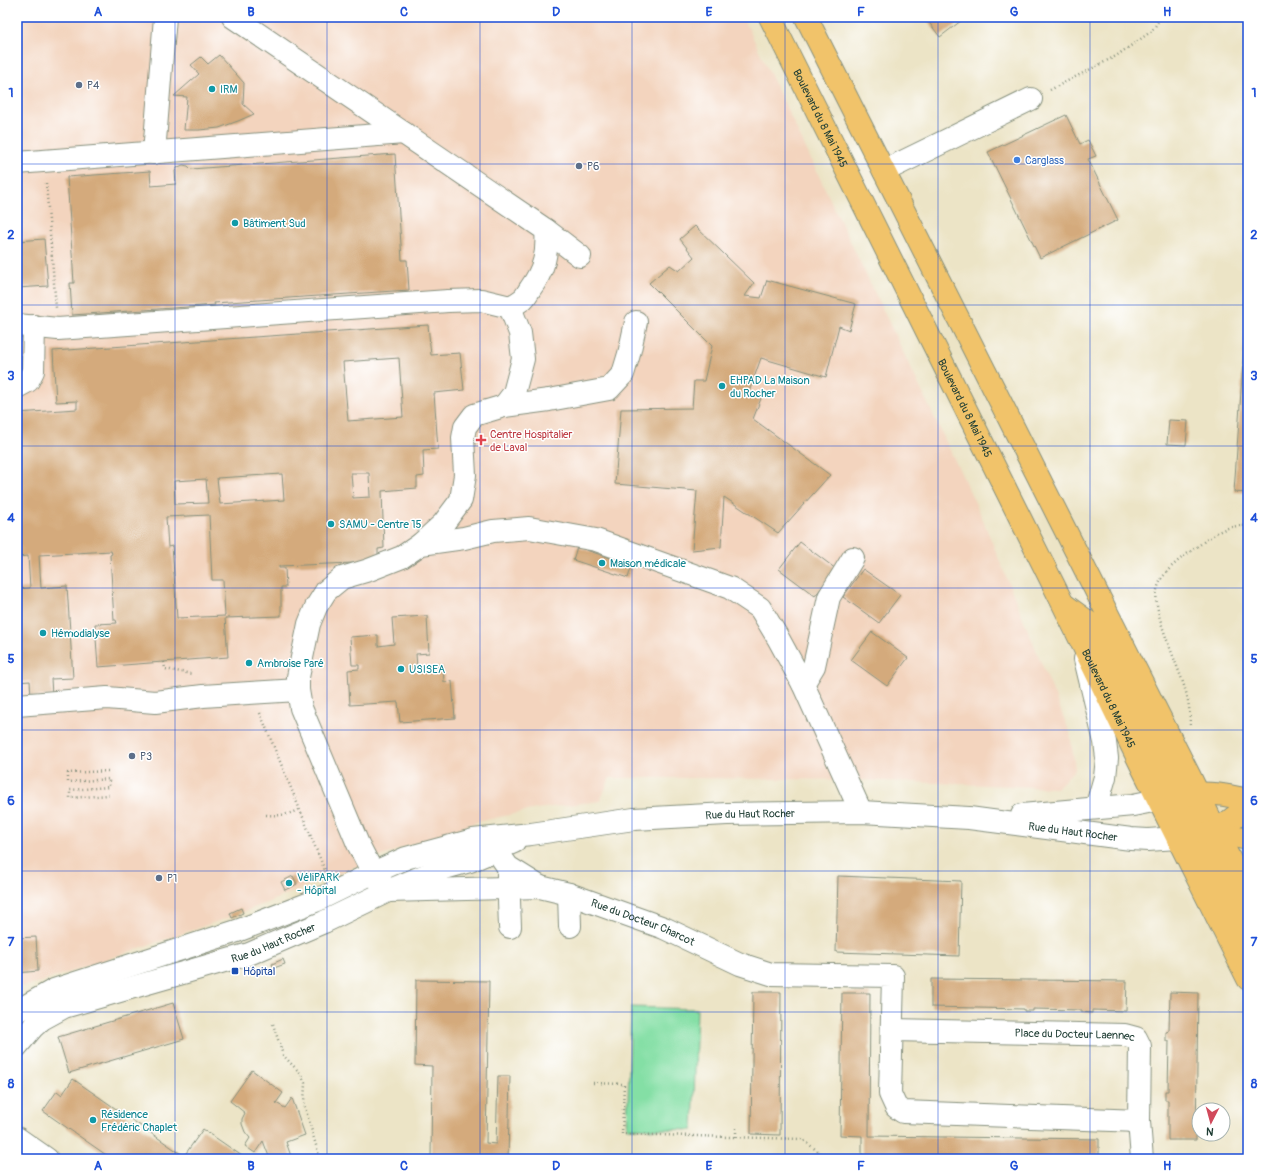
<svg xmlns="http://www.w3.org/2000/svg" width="1265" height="1176" font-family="Pangolin,sans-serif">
<rect width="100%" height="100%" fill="#fff"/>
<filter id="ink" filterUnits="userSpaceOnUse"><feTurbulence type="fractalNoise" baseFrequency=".025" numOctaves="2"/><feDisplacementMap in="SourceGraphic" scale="8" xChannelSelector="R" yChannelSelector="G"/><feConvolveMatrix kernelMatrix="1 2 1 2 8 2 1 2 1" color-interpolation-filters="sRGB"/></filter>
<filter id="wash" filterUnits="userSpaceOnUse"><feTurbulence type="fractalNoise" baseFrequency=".012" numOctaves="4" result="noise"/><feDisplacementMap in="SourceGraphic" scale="16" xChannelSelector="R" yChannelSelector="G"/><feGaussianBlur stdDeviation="0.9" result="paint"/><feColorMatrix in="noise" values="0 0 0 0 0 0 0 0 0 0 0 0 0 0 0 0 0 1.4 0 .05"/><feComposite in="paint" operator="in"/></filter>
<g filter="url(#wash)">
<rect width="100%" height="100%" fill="#ece4c6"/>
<path fill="#f3d4be" d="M17 17H743L980 513 1070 733 1075 769 1057 788 861 780 701 778H610L600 801 536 809 477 822 407 846 236 915 32 985 17 988Z"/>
<path fill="#84dfa5" stroke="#528e6c" d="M631 1007 697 1009 693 1130 627 1128Z"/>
<g id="blocks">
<g fill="#d4aa7b" fill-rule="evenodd">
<path d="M925 17H966L940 37Z"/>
<path d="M219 55 244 83 243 104 254 114 238 121 219 128 199 130H184L187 97 174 96 199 74 191 65 201 57 208 64Z"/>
<path d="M1066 115 1080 144 1088 140 1096 156 1088 159 1118 220 1040 258 988 152Z"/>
<path d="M395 154 402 260H407L409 290 214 303 215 305 72 315 70 283H74L67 177 150 171 151 186 176 184 175 171 178 167 183 165 188 166 191 169Z"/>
<path d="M695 226 754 283 745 296 761 298 767 280 856 304 849 330 839 326 826 377 761 358 749 392 762 396 753 419 830 475 778 533 724 497 721 547 692 550 697 491 615 484 621 409 692 408 694 381H704L712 346 649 283 670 265 679 271 694 257 680 239Z"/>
<path d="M44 239 48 286 17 288V241Z"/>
<path d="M428 325 431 355 460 353 464 390 434 393 438 449 423 450 424 476 417 477V488L382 491 384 548 378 549V562L279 566V568H285L286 587H281V616L225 618 228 657 98 667 95 624 117 623 116 620H114L110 555 112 554 111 551 39 555 41 588 67 586 73 678 51 679 52 695 31 697 30 681 17 682V589L30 588 28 556 17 557V413L77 409V401L56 402 53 351ZM399 358 403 417 348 421 343 362ZM351 473H369L370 497 353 498ZM282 474 284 500 220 504 217 478ZM206 479 208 503 175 504 174 481ZM209 515 212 580H223L225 616 177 618 172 546 168 547 166 517Z"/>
<path d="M1245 333H1248V493L1234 492Z"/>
<path d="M1169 420 1188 421 1186 445 1167 444Z"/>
<path d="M800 542 836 569 815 596 779 569Z"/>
<path d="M577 547 632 565 628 578 573 560Z"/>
<path d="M863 569 900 595 879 623 843 597Z"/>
<path d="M427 616 429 653 416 654 417 668 443 666 444 682 452 681 455 718 400 722 398 702 350 705 348 670 359 669V665H352L350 637 378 635V646L394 644 392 618Z"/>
<path d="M872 632 908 658 887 686 851 660Z"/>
<path d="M293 876 297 884 285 890 281 882Z"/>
<path d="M838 876 961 881 959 956 836 952Z"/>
<path d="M241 908 243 913 232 918 230 913Z"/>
<path d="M36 937 38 971 17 973V938Z"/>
<path d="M283 959 285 964 274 968 272 964Z"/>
<path d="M931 979 1127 981 1126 1011 1092 1010V1013L1082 1012V1010L1033 1009V1011H1024V1009L931 1007Z"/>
<path d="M416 980 489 981 486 1143 496 1144 498 1076H510L508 1159H431L432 1066 415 1065Z"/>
<path d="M753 992H781L780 1135 751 1134Z"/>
<path d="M1170 992 1198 993 1196 1140H1168V1100H1165V1091H1168L1169 1041H1166V1032L1169 1031Z"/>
<path d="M842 993H870L869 1136 1099 1139V1159H862V1136L840 1135Z"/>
<path d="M173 1003 184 1039 69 1073 58 1037Z"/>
<path d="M252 1070 283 1093 276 1103 285 1108 292 1098 305 1135 286 1142 292 1159H270L263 1141 255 1153 245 1146 250 1138 245 1132 242 1124V1119L245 1113 230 1101Z"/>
<path d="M73 1079 184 1156 203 1129 242 1156 240 1159H112L43 1111 57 1091 62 1095Z"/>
</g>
</g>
</g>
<g filter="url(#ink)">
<use href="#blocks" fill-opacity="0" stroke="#86907d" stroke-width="1"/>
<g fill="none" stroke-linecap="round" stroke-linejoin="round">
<g stroke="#86907d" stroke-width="24">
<g id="minor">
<path d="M233 17 546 230C548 254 544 270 530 289 528 292 526 296 523 299 519 302 514 305 510 307"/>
<path d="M154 153 165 17"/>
<path d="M17 163 404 133"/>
<path d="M884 171 1031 99"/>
<path d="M546 230 580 256"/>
<path d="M17 325 58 329 448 301 481 300 510 307 520 333 523 359 514 393 504 406"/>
<path d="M17 387 28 381 33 371 34 326"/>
<path d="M421 544 443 524 461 500 465 475 463 438 465 427 474 415 504 406 549 400 609 389 623 374 629 354 636 322"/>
<path d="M1085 659 1105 742 1107 758 1105 777 1096 808"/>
<path d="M803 684 814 666 829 597 853 558"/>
<path d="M17 705 107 698 155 702 203 696 298 690"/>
<path d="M1022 815 1133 805 1158 800"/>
<path d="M483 844 496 850 508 867 540 887"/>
<path d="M508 874 510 927"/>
<path d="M388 891 373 873 358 844 301 708 298 690V677L309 624 316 607 326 591 342 578 369 570 402 557 421 544 464 538 493 531 529 528 596 540 730 588 760 608 778 638 803 684 861 812"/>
<path id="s1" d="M388 891 540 887 569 894 664 928 740 964 771 974 893 976 890 1094 896 1107 903 1112 1139 1121"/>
<path d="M569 894 570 926"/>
<path id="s2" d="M17 1011 54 990 237 931 318 900 373 873 406 858 473 840 531 834 634 819 727 814 861 812 969 818 1131 839 1148 840 1177 838"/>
<path id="s3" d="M892 1030 1125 1035 1136 1038 1140 1046 1139 1121 1142 1159"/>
<path id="s4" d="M17 1046 33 1027 42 1019 64 1007 249 954 324 922 388 891 438 870 470 861 514 842"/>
<path d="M17 1138 47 1159"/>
</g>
</g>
<g stroke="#86907d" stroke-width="24">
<g id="major">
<path id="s5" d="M770 17 1063 604 1144 771 1248 979"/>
<path d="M806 17 1190 777 1248 897"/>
<path d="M1066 606 1095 627 1177 796 1248 935"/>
<path d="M1185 795C1207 791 1227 795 1248 800"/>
<path d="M1215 832 1237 815 1248 812"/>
<path d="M1206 834 1215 832 1248 839"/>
</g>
</g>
<g stroke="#86907d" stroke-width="2.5" stroke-dasharray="1 3" stroke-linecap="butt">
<path d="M1050 90 1116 56 1152 31 1161 17"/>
<path d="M46 183 56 308"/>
<path d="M164 662 165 669 192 674"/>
<path d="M260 713 326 873"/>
<path d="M1190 725C1190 713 1189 701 1185 689 1178 664 1152 613 1157 590 1161 572 1180 559 1194 549 1212 536 1224 524 1248 526"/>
<path d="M108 771 68 773V782L109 779V787L70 790V798L109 795"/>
<path d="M266 815C279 816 288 815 300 809"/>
<path d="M273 1024 283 1055 301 1074 305 1083 304 1104 320 1159"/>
<path d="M593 1083 624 1084 622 1134 802 1139 828 1159"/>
<path d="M736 1137V1127"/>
</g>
<use href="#minor" stroke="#fff" stroke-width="22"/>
<use href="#major" stroke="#f1c36a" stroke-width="22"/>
</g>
</g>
<path fill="none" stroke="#1d4ed8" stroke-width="1" stroke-opacity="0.55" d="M175 17V1159M327 17V1159M480 17V1159M632 17V1159M785 17V1159M938 17V1159M1090 17V1159M17 164H1248M17 305H1248M17 446H1248M17 588H1248M17 730H1248M17 871H1248M17 1012H1248"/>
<g fill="#5c6f8a" stroke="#fff" stroke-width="1.5">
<circle cx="79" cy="85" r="4"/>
<circle cx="579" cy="166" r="4"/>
<circle cx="132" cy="756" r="4"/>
<circle cx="159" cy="878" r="4"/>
</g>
<g fill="#0f9aa8" stroke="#fff" stroke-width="1.5">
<circle cx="212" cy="89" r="4"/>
<circle cx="235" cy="223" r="4"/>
<circle cx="722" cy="386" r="4"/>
<circle cx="331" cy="524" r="4"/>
<circle cx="602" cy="563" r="4"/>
<circle cx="43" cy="633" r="4"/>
<circle cx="249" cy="663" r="4"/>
<circle cx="401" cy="669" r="4"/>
<circle cx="289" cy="883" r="4"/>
<circle cx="93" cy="1120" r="4"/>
</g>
<circle fill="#3f7fe0" stroke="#fff" stroke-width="1.5" cx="1017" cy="160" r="4"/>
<path fill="#e0444e" stroke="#fff" stroke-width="1.5" d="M479 434h4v4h4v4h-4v4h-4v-4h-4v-4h4z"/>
<rect fill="#1a4fb4" stroke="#fff" stroke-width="1.5" x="231" y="967" width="8" height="8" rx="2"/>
<g text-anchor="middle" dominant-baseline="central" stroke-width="3" stroke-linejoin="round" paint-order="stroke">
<g font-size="11" fill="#4e5e75" stroke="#fff" text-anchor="start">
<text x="87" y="85">P4</text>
<text x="587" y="166">P6</text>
<text x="140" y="756">P3</text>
<text x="167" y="878">P1</text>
</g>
<g font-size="11" fill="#0d838f" stroke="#fff" text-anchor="start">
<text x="220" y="89">IRM</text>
<text x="243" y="223">Bâtiment Sud</text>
<text x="730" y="380">EHPAD La Maison<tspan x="730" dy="13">du Rocher</tspan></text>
<text x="339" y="524">SAMU - Centre 15</text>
<text x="610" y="563">Maison médicale</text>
<text x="51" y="633">Hémodialyse</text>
<text x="257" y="663">Ambroise Paré</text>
<text x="409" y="669">USISEA</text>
<text x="297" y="877">VéliPARK<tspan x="297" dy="13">- Hôpital</tspan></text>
<text x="101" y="1114">Résidence<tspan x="101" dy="13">Frédéric Chaplet</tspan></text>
</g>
<g font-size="11" fill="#1f3d34" stroke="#fff">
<text stroke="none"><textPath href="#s5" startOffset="113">Boulevard du 8 Mai 1945</textPath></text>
<text stroke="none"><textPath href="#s5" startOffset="437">Boulevard du 8 Mai 1945</textPath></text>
<text stroke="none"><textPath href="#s5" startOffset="761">Boulevard du 8 Mai 1945</textPath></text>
<text stroke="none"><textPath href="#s2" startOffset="767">Rue du Haut Rocher</textPath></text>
<text stroke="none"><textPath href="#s2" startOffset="1091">Rue du Haut Rocher</textPath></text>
<text stroke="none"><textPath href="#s1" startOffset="261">Rue du Docteur Charcot</textPath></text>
<text stroke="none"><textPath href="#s4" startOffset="281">Rue du Haut Rocher</textPath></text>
<text stroke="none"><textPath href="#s3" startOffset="183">Place du Docteur Laennec</textPath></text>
</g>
<g font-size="11" fill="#366cbe" stroke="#fff" text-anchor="start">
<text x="1025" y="160">Carglass</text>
</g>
<g font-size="11" fill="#be3a42" stroke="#fff" text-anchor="start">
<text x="490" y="434">Centre Hospitalier<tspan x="490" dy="13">de Laval</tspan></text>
</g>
<g font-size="11" fill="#164399" stroke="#fff" text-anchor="start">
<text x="243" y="971">Hôpital</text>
</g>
</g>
<rect width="1265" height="1176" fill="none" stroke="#fff" stroke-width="44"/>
<g transform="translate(1211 1122) rotate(186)"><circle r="19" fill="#ffffff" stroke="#a5b1ae"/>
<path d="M0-3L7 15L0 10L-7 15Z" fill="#d1495b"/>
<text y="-6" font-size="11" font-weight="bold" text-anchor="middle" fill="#1f3d34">N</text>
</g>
<rect x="22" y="22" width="1221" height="1132" fill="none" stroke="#1d4ed8" stroke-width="1.5"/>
<g font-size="13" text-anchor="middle" font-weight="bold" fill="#1d4ed8">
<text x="98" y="16">A</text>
<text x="251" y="16">B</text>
<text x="404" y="16">C</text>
<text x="556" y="16">D</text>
<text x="709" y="16">E</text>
<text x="861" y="16">F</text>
<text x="1014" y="16">G</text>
<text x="1167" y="16">H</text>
<text x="11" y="97">1</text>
<text x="1254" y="97">1</text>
<text x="11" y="239">2</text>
<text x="1254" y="239">2</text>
<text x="11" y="380">3</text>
<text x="1254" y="380">3</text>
<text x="11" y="522">4</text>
<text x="1254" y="522">4</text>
<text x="11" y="663">5</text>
<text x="1254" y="663">5</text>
<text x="11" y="805">6</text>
<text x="1254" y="805">6</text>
<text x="11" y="946">7</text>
<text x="1254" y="946">7</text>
<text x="11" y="1088">8</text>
<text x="1254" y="1088">8</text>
<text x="98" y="1170">A</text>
<text x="251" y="1170">B</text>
<text x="404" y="1170">C</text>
<text x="556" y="1170">D</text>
<text x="709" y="1170">E</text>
<text x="861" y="1170">F</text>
<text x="1014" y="1170">G</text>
<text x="1167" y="1170">H</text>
</g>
</svg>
